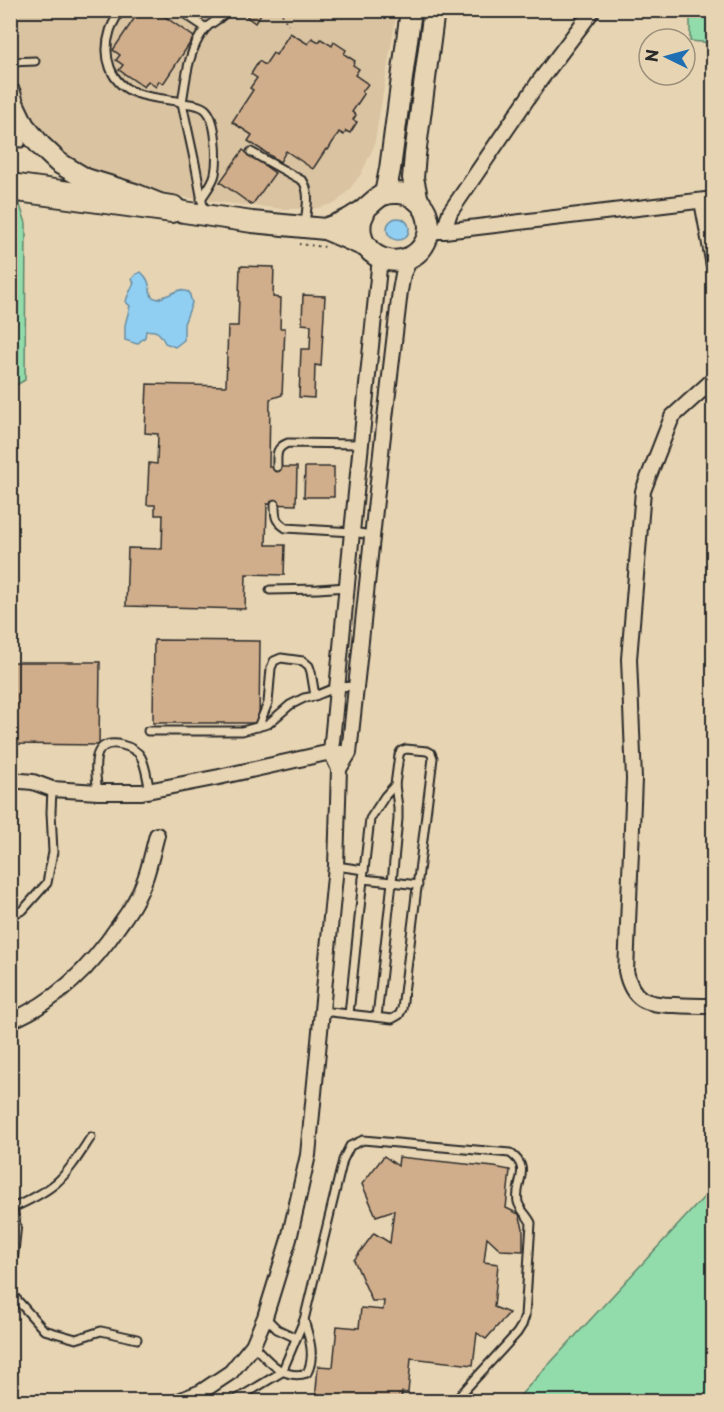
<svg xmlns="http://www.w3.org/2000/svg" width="724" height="1412" font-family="'Playpen Sans',sans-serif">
<rect width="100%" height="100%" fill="#e7d4b2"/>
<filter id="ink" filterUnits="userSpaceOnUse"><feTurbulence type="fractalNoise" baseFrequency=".0167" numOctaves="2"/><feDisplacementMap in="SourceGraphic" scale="12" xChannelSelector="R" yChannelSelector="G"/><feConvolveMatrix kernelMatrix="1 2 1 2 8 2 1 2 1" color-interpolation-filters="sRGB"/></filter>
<g filter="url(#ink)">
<path fill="#d9c3a1" d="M20 11H397L374 146 361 174 349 190 336 203 317 208 285 209 234 204 153 193 121 184 77 165 57 151 38 131 24 104 16 73 14 38Z"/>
<g fill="#92dcab" stroke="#5e846b" stroke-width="1.5">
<path d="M690 11H713V43L690 41Z"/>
<path d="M10 176 26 223 25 380 11 388Z"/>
<path d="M704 1197 714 1198 713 1401H515Z"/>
</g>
<g fill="#91cff2" stroke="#688da2" stroke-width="1.5">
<circle cx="398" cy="229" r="11"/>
<path d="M141 272C151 281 148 286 152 297L158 299 180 290 189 292 192 303 184 324V340L175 347 165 343C160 333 157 329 146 331L145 337 137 344 125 340V325L130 306 126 302C127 295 131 290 134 283L132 279 136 274Z"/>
</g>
<g fill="#d1ae8b" stroke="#2b2b2b" stroke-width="1.5">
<path d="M140 10H155L194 37 163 84 159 81 156 87 148 81 144 87 119 70 123 65 116 60 120 55 113 50Z"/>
<path d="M188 10H205L200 18Z"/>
<path d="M251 10H256L261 14 255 23 247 17Z"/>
<path d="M290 33 308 44 312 38 319 42 321 39 332 46 334 42 346 50 344 54 355 61 353 65 359 69 355 75 368 84 362 92 364 94 352 112 356 115 353 120 357 122 350 133 346 131 344 135 339 132 328 150 326 149 313 169 286 151 280 162 248 141 252 135 232 122 253 90 250 88 257 78 251 74 259 61 265 65 273 53 276 55Z"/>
<path d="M243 150 275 173 252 205 220 182Z"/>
<path d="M240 266 274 267 273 297 281 298 280 328H285L282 395 270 399 269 467H297L296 505 267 504 266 545H285L284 575 246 574 245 609 126 606 128 548 162 549 163 515H155V505H147L149 463 157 464 158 434 145 433 147 384 226 386 228 326H238Z"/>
<path d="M303 295 325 296 321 366 315 365 314 398 299 397 301 349H310L311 325 302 324Z"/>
<path d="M305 467H334V497H304Z"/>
<path d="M154 640 260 641 259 723H153Z"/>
<path d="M10 662H100L99 745 10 744Z"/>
<path d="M384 1156 398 1166 399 1157 494 1167 510 1170 506 1208 519 1214 523 1228V1251L501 1250 487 1237 484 1262 498 1264 494 1307 509 1313 486 1339 477 1333 473 1365 411 1358 408 1393 402 1392 401 1402H315L318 1366 333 1367 337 1326 359 1328 361 1308 383 1310 384 1301H372L354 1260 374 1233 390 1243 394 1210 376 1216 362 1184Z"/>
</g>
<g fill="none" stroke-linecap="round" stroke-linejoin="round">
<g stroke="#2b2b2b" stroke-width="11">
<g id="lane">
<path d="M120 10C117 17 112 24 110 31 102 56 110 84 136 93 149 98 164 99 177 101L182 103 196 168 204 212"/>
<path d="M179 10 206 28"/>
<path d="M10 62 35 61"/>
<path d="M10 121 21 143"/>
<path d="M251 152 303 181C311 194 306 210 305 225"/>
<path d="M201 199C206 191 213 183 215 174 218 159 217 119 205 109 199 104 189 104 182 103 186 78 188 50 205 29 211 22 222 19 227 10"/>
<path d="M277 467C277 455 275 448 288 443L361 444"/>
<path d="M275 504C275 517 275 521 286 528L352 532 372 535"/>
<path d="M270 590 318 589 347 587"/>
<path d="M258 727 268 703 271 668 274 661 281 658 303 661 309 666 311 672 315 696"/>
<path d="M148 731H242L268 724 290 705 304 698 315 696 337 687 356 686"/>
<path d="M98 792C95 772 89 737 122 745 130 747 137 750 141 757 146 766 147 780 150 790"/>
<path d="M336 866 364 870 349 1014"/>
<path d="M364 870 370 819 385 796 395 785"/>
<path d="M10 915 23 910 47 883 53 852 51 812 52 789"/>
<path d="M322 1011 392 1019 399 1015 402 1009 433 758 431 753 427 751 406 749 401 751 399 755 395 785 398 807V819L392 882 363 879"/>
<path d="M377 1017 392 882 418 885"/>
<path d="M10 1209C26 1202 43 1194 56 1183 70 1171 81 1152 91 1137"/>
<path d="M10 1292 44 1330 76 1339 101 1331 137 1339"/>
<path d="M265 1317 277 1329 296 1338"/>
<path d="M253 1345C267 1360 284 1381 307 1373 316 1356 309 1337 304 1320"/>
<path d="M232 1402 282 1372 304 1320 343 1160 350 1146 363 1140 510 1153C533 1169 514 1182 518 1202 520 1210 528 1216 531 1223L525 1316 522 1325 517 1333 463 1392 455 1402"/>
</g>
</g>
<g stroke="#2b2b2b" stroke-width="18">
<g id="street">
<path d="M702 201 714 266"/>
<path d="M429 231H444L714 199"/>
<path d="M444 231 450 212 459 199 538 83 593 10"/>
<path d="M714 379 672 417 643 491 629 659 634 779 626 971C632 1001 647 1005 675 1005 688 1006 701 1006 714 1006"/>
<path d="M339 769 349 753 382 444 400 291 403 274 411 257"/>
<path d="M10 780 33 782 52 789 98 792H142L219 777 331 752 341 753"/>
<path d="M10 1021C57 1002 92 966 120 924 125 917 131 909 135 901 147 881 151 857 157 835"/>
<path d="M10 1210 13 1228 10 1257"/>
<path d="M176 1402 201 1392 231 1372 253 1345 265 1317 289 1239 308 1155 336 866 339 769 331 752 352 532 380 258"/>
</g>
</g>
<g stroke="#2b2b2b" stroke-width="24">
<g id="secondary">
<path d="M10 93 13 103 24 126 41 146 59 163 86 179 135 194 172 209 184 212 252 222 325 229 367 247"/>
<path d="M385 194 390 169 411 10"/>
<path d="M418 201 413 178 415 155 434 10"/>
<path d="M325 229C334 225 343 223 351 218 355 215 362 212 366 208 377 199 381 192 397 193 410 193 421 201 426 212 429 220 430 227 428 235 416 277 354 264 361 221 362 217 365 212 366 208"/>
</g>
</g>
<g stroke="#2b2b2b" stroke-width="30">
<path id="highway" d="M10 187 172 209"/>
</g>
<g stroke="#2b2b2b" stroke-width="2" stroke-dasharray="1.5 4.5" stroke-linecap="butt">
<path d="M278 10 282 14 288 25"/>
<path d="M707 10 710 18 714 21"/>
<path d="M299 244 326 247"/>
</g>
<use href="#lane" stroke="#e7d4b2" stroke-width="7"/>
<use href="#street" stroke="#e7d4b2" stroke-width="14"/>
<use href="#secondary" stroke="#e7d4b2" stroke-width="20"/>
<use href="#highway" stroke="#e7d4b2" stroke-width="26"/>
</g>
</g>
<rect width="724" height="1412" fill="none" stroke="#e7d4b2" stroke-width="36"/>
<rect x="18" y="18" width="688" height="1376" fill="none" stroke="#2b2b2b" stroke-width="2" filter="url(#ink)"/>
<g transform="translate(667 57) rotate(275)"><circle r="28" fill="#e7d4b2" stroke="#9c907c" stroke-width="1.5"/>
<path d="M0-4.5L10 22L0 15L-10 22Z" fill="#1f6fb2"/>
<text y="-9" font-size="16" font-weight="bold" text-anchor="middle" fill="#2b2b2b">N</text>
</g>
</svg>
